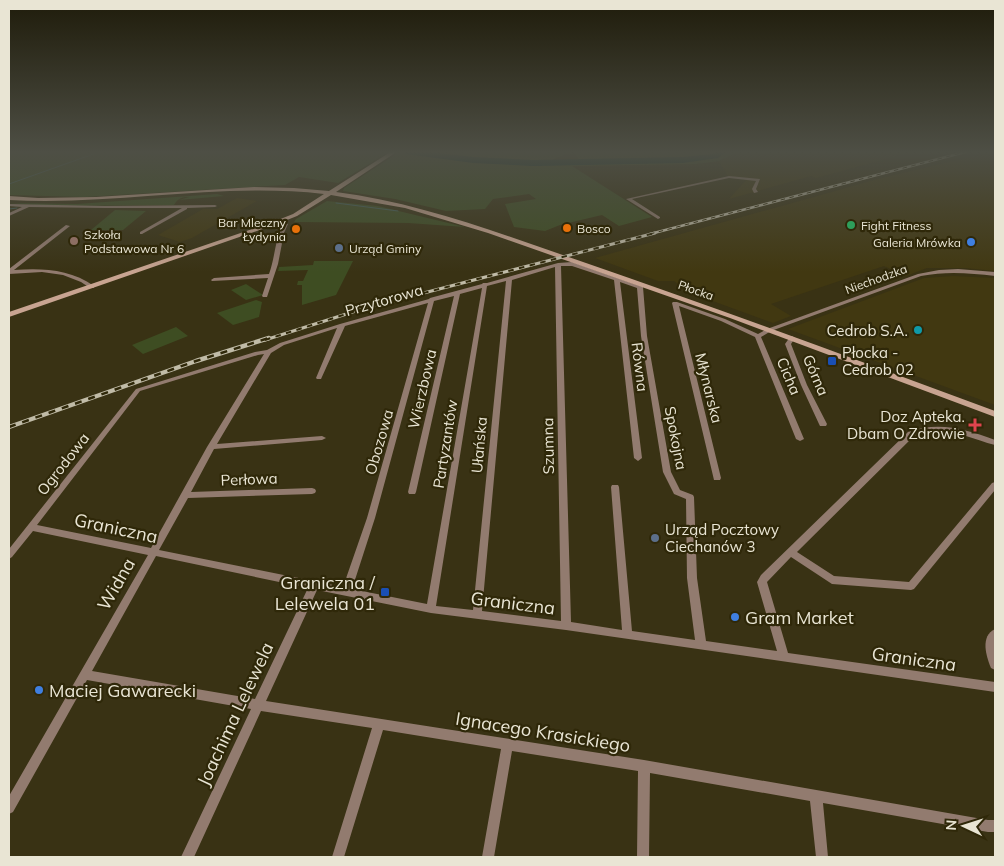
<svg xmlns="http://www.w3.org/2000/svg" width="1004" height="866" font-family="Mulish,sans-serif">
<rect width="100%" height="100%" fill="#393214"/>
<g fill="#413811">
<path d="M740 151H915L816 178 811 176 729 199 747 179 728 176 719 161Z"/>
<path d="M995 151V271L965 268H927L906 276 884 266 771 304 791 316 773 323 688 292 674 281H658L595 258 878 179Z"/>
<path d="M237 198 257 201 192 238 180 242 158 235 203 209H217Z"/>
<path d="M953 276 995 278V405L788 329 924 278Z"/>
</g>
<g fill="#3e4d22">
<path d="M9 151H390L338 183 299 177 285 185 84 197 9 195Z"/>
<path d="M394 151H426L457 155 451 151H567L564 155 552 160 578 159 574 151H740L719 161 696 164 572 166 652 217 619 226 602 215 560 225 545 231 514 227 505 204 536 199 529 194 493 199 485 209 446 211 395 199 343 191 344 188 398 153Z"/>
<path d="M217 194 224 196 179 200 189 197C182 197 178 198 174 205L51 206 9 203 77 204Z"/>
<path d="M327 201 378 206 465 227 408 223 294 222 296 219Z"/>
<path d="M115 210 146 211 123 230H91Z"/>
<path d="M314 261H353L336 295 302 305V285H297L298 281H303L308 270 278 271 279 267 313 265Z"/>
<path d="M246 284 263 295 246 300 231 290Z"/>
<path d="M256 300 262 302 259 317 233 325 217 313Z"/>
<path d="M176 327 188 336 143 354 132 345Z"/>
</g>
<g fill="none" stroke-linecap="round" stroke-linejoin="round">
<g stroke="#46625d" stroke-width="1">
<path d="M9 184 102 151"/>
<path d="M336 203 398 211"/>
<path d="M9 209 17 208"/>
</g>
<path fill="#002a2a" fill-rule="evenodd" d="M402 151H422L473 157 533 160 683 157 713 154 718 151H727L718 158 683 163 533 166 473 163 406 154Z"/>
<g fill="#927b6f" fill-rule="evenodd">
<path d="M729 176 760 179 756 189 758 192 754 193 752 189 756 181 729 178 632 199 660 217V218L658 219 626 199Z"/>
<path d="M9 204 105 206 215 205 217 206 215 207 187 208V209L142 234H140V232L182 208H105L29 207 9 216V213L22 207 9 206Z"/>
<path d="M284 223 288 224 284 233 278 264 267 297H263L262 296 268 278 212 281 211 280 214 278 269 274C275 258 275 238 284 223Z"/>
<path d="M66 225 70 226 14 270C42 268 70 269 94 286V288H90L81 282 63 275 42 272 9 274V269Z"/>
<path d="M572 262 643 287 647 336 671 472 680 490 693 495 694 497 697 578 706 641 777 651 757 582 761 575 908 432C939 421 965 429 995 440V445C966 437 944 424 914 436L797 552 834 576 909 582 992 483 995 482V490L914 589 911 590 832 584 791 557 767 582 788 653 995 682V692L566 630 431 613 317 590 266 701 644 760 988 820H995V832H988L823 803 828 857H816L810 801 650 773 649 857H637L638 771 512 751 494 857H482L501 749 383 730 344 857H332L372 728 261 711 194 857H181L251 709 87 680 13 812 9 814V796L148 555 33 531 12 557 9 559V549L136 389 255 352 267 350 280 343 340 324 429 299 430 298 482 284 483 283H487L558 263ZM561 266H572L614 280 634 458 638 461 642 458 620 282 637 288 641 336 663 472 674 494 686 499 687 578 695 640 632 631 619 487 618 485H612L611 487 622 630 571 622ZM555 267 561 621 482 611 512 280ZM506 281 473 610 436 606 487 286ZM482 288 427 604 352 589 375 518 434 301 454 296 408 492 409 494H415L416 492 460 294ZM428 303 367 518 343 587 159 550 188 498 312 494 315 493 316 491 315 489 312 488 191 492 214 449 322 440 326 438 322 436 217 444 271 353 284 345 337 328 316 378 317 379H321L345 326ZM264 354 207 447 151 548 37 525 140 391 258 355ZM156 556 308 588 255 699 92 671Z"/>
<path d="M958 269 995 272V276C970 273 946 271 921 276L771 331 761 337 804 439 800 441 796 439 755 337 721 321 679 306 721 478 720 480H714L672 303 673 302H677L725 319 758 334 767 329 918 274 939 270Z"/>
<path d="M792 336 795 338 791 344 807 385 827 424 826 426H820L819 424 801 385 785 344 790 337Z"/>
<path d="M995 629V670L991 668C986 656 980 636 995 629Z"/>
</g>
<path fill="#c8a491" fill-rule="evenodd" d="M392 151H398L336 192C422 203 504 235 586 263 723 310 859 361 995 411V417L730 318 488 233 405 208 331 195 297 216 277 224 9 317V312L273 222 293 214 324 194C219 182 115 206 9 200V196L38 198 96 197 254 187 294 188 329 191Z"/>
<g stroke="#c0bba7" stroke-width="2.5">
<path id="rail-far2" d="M650 234 969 151"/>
</g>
<g stroke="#c0bba7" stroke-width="3">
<path id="rail-far1" d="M265 340 362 309 655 233"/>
</g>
<g stroke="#c0bba7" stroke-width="4.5">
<path id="rail" d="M9 427 196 361 269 338"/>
</g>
<use href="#rail-far2" stroke="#2f2809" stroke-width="1" stroke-dasharray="4.5" stroke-linecap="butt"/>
<use href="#rail-far1" stroke="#2f2809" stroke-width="2" stroke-dasharray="5.5" stroke-linecap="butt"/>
<use href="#rail" stroke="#2f2809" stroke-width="2.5" stroke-dasharray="7" stroke-linecap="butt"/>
</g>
<linearGradient id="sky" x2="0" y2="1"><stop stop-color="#1f1c0b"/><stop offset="0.56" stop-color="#4e4f45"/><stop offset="1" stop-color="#4e4f45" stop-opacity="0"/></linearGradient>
<rect width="1004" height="272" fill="url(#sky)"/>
<circle fill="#2e9e5b" stroke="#2f2809" stroke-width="2" cx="851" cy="225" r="5"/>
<g fill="#e8710a" stroke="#2f2809" stroke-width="2">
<circle cx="567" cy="228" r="5"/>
<circle cx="296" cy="229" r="5"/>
</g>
<circle fill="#8d6e63" stroke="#2f2809" stroke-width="2" cx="74" cy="241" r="5"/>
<g fill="#3f7fe0" stroke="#2f2809" stroke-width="2">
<circle cx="971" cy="242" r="5"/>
<circle cx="735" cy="617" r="5"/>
<circle cx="39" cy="690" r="5"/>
</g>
<g fill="#5c6f8a" stroke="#2f2809" stroke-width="2">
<circle cx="339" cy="248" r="5"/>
<circle cx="655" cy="538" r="5"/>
</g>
<circle fill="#0f9aa8" stroke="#2f2809" stroke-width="2" cx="918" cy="330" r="5"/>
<g fill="#1a4fb4" stroke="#2f2809" stroke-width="2">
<rect x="827" y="356" width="10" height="10" rx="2.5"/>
<rect x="380" y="587" width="10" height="10" rx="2.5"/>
</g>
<path fill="#e0444e" stroke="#2f2809" stroke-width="2" d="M972.5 417.5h5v5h5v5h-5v5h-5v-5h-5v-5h5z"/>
<g text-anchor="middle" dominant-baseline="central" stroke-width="4.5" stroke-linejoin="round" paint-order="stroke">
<g font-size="12" fill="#e9e5d4" stroke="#2f2809" text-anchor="start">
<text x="286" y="222" text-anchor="end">Bar Mleczny<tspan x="286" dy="14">Łydynia</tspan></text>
<text x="861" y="225">Fight Fitness</text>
<text x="577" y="228">Bosco</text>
<text x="84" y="234">Szkoła<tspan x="84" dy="14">Podstawowa Nr 6</tspan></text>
<text x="961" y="242" text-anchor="end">Galeria Mrówka</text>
<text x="349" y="248">Urząd Gminy</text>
</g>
<g font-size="12" fill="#e9e5d4" stroke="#2f2809">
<text transform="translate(876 279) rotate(-20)">Niechodzka</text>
<text transform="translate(696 290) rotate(19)">Płocka</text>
</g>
<g font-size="15" fill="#e9e5d4" stroke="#2f2809">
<text transform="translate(384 300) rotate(-16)">Przytorowa</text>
<text transform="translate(640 367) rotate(83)">Równa</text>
<text transform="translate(816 375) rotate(67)">Górna</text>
<text transform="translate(789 376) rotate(67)">Cicha</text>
<text transform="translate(709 388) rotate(76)">Młynarska</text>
<text transform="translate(422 389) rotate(-77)">Wierzbowa</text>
<text transform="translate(676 438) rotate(79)">Spokojna</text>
<text transform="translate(379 442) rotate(-74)">Obozowa</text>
<text transform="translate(445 444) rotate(-81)">Partyzantów</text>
<text transform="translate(479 445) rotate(-85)">Ułańska</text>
<text transform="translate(548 446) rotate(-91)">Szumna</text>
<text transform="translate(63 464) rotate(-52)">Ogrodowa</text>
<text transform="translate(249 479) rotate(-2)">Perłowa</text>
</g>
<g font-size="15" fill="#e9e5d4" stroke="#2f2809" text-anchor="end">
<text x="908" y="330">Cedrob S.A.</text>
<text x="842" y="352" text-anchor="start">Płocka -<tspan x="842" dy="17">Cedrob 02</tspan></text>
<text x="965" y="416">Doz Apteka.<tspan x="965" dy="17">Dbam O Zdrowie</tspan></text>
<text x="665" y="529" text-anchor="start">Urząd Pocztowy<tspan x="665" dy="17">Ciechanów 3</tspan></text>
</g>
<g font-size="18" fill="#e9e5d4" stroke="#2f2809">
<text transform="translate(116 528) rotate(12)">Graniczna</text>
<text transform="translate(116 584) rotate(-60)">Widna</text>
<text transform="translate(513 603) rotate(7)">Graniczna</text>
<text transform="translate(914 659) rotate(8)">Graniczna</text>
<text transform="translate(235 714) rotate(-65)">Joachima Lelewela</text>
<text transform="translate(543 732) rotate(9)">Ignacego Krasickiego</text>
</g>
<g font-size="18" fill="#e9e5d4" stroke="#2f2809" text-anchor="start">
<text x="375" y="582" text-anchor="end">Graniczna /<tspan x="375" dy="21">Lelewela 01</tspan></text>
<text x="745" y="617">Gram Market</text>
<text x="49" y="690">Maciej Gawarecki</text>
</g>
</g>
<rect width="1004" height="866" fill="none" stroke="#e9e5d4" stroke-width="20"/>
<g transform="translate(964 826) rotate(274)" stroke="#2f2809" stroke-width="4" paint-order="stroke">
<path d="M0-4L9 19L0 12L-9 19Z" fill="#e9e5d4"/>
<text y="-8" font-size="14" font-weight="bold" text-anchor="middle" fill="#e9e5d4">N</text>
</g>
</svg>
